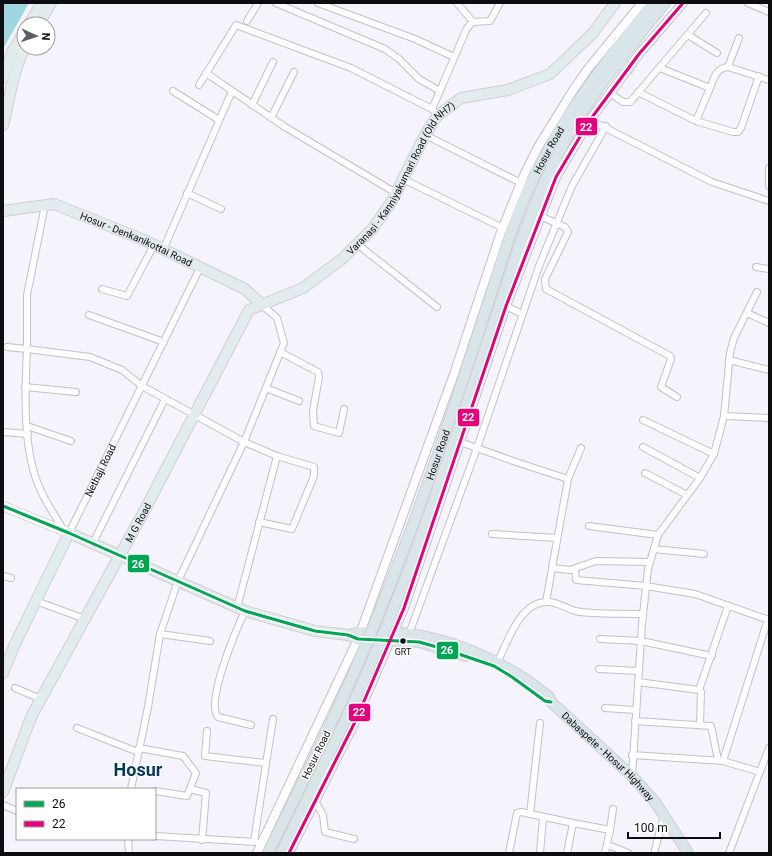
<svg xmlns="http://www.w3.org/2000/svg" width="772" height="856" font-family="Roboto,sans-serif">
<rect width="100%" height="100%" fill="#f5f4fc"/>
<path fill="#a0d7de" d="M3 3H29L3 49Z"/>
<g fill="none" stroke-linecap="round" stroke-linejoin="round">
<g stroke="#c2c1c7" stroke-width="8">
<g id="minor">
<path d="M276 3 385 49 399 59 419 79 440 91"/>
<path d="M318 3 415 39 454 57"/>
<path d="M457 3 473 22"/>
<path d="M748 3 769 12"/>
<path d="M247 21 258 3"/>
<path d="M688 35 717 53"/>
<path d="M728 67 739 38"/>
<path d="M660 68 710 88C714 78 716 68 728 67L769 80"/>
<path d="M206 73 285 127 396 193"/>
<path d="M199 85 236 25 351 68 432 109"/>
<path d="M173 91 219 120"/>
<path d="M638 92 696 121 733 132H738L741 128 759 76"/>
<path d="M610 93 623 102H630L706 13"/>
<path d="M252 105 273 62"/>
<path d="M435 112 432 109 467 28 473 22 490 21 500 3"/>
<path d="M271 118 294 72"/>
<path d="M590 120 712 182 769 201"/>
<path d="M696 121 710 88"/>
<path d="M425 135 521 183"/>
<path d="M769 168V186"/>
<path d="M403 179 503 228"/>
<path d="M187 193 221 209"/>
<path d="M45 205 27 295V349L90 357 122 370 142 386 244 442 277 456 237 608"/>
<path d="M540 216 565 227 568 232 545 279 546 289 670 356 671 359 661 387 677 397"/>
<path d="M357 244 437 307"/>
<path d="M163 250 232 91"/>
<path d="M756 267 769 269"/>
<path d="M102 289 127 296 154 245"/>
<path d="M506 306 522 314"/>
<path d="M747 313 769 323"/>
<path d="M89 315 164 342"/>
<path d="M7 347 27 349C25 391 22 452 41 491 47 505 57 518 64 531"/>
<path d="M280 352 318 372 319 377 313 411 314 426 339 433 344 409"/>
<path d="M729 360 769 370"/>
<path d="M25 387 76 392"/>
<path d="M266 388 299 401"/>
<path d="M724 416 769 418"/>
<path d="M643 420 714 454"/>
<path d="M27 426 71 441"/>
<path d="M3 432 28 434"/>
<path d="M460 442 516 462 568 479"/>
<path d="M643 447 700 478"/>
<path d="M645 473 687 495"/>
<path d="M259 522 292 529 314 476V467L277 456"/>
<path d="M589 526 658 535"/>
<path id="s1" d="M69 533 200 268"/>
<path d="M492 534 557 538"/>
<path d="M93 543 165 399"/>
<path d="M654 549 704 554"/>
<path d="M552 568 570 570 596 561 650 562"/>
<path d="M575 569 576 580 646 586 695 594 769 620"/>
<path d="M3 576 11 578"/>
<path d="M36 601 85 619"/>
<path d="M546 602 568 479 581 448"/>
<path d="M245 611C237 628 205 702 218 717L251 725"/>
<path d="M160 634 210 641"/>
<path d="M409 634 477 448 539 266 572 186 606 126"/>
<path d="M600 639 641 641 712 656"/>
<path d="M497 663C508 642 519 603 546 602 557 601 565 608 575 611 594 615 623 613 643 614"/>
<path d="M599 669 638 671"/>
<path d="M638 682 699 690 701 692 700 725"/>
<path d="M15 688 41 699"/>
<path d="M699 690 728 606"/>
<path d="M605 708 636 710"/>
<path d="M635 721 711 726 718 760"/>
<path d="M77 728 138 752"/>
<path d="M207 731 205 756 265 763"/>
<path d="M139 748 183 756 196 773 187 796 155 791"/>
<path d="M632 755 723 761 760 772"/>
<path d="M723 761 768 619"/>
<path d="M632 776 642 624 648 569 658 535 700 478 714 454 724 416 730 353 734 338 757 292"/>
<path d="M131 789 148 707 160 634 178 581 244 442 284 343 277 318 261 304"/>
<path d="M190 789 206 793 202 840"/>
<path d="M315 801 323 815 325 832 354 839"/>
<path d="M3 805 17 811"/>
<path d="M530 814 540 723"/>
<path d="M610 830 613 809"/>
<path d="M155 836 257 842"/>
<path d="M128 839 129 853"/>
<path d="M254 841 273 719"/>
<path d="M608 845 628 853"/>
<path d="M509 853 517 813 521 812 573 823"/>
<path d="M540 853 543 817"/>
<path d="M567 853 573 823 610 830 605 853"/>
<path d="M654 853 664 816"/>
<path d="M729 853 769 748"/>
</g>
</g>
<g stroke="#c2c1c7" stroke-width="10">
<g id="tertiary">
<path d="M257 853 358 639 454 374 501 232 524 175 538 147 572 92 587 70 642 3"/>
<path d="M289 853 355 722 404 608 506 306 556 177 590 120 639 54 683 3"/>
</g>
</g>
<g stroke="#c2c1c7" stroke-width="10">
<path id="secondary" d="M3 506 69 533"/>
</g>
<g stroke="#cfcfd3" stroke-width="12">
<g id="primary">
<path d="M29 24 42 3"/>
<path d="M39 24 51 3"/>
<path d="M3 78 12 52 24 32"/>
<path d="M3 125C10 98 12 73 25 48"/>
<path id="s2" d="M3 211 54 204 144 240 245 289 261 304"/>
<path d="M3 673 15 644 69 533 245 611 315 631 348 635"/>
<path id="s3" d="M3 792 32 715 142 515 249 310 303 288 342 259 373 228 392 201 425 135 437 116 461 98 508 90 550 74 593 33 615 3"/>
</g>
</g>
<g stroke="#cfcfd3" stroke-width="12">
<g id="trunk">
<path d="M618 62 628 69"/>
<path id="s4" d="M493 288C505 251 516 214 533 179 564 114 608 59 653 3"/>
<path d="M504 292C519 245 535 198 558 154 585 100 627 50 665 3"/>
<path id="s5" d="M348 635C361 631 371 632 384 632 443 633 504 660 549 697L551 702 632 776 655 802 688 853"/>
<path d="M348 635 358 639 419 642 466 656"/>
<path d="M268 853 317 753"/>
<path d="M281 853 327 758"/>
</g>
</g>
<use href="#minor" stroke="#fefdff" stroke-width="6"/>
<use href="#tertiary" stroke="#fefdff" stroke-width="8"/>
<use href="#secondary" stroke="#fefdff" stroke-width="9"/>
<use href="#primary" stroke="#e2ebee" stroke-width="10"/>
<use href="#trunk" stroke="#dae5e9" stroke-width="10"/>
<g stroke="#cfcfd3" stroke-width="12" stroke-linecap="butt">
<g id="trunk-bridge">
<path id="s6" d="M317 753C390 603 442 446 493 288"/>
<path d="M327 758C402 610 451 449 504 292"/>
</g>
</g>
<use href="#trunk-bridge" stroke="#dae5e9" stroke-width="10"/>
<g stroke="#fff" stroke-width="6">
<path id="bus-1" d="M3 506 69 533 245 611 315 631 348 635 358 639 419 642 444 649 494 666 512 677 545 701 551 702"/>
</g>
<g stroke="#fff" stroke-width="6">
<path id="bus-2" d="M289 853 355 722 404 608 506 306 556 177 590 120 639 54 683 3"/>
</g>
<use href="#bus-1" stroke="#00a651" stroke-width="3"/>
<use href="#bus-2" stroke="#e5007d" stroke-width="3"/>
</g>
<circle fill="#0d0c10" stroke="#fff" stroke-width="1.5" cx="403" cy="641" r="3.5"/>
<g text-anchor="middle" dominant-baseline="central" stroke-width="3" stroke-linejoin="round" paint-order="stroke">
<g font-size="9" fill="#0d0c10" stroke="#fff">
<text x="403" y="652">GRT</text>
</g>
<g font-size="10" fill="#0d0c10" stroke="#fff">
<text stroke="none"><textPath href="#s4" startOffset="149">Hosur Road</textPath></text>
<text stroke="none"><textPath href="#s3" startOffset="750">Varanasi - Kanniyakumari Road (Old NH7)</textPath></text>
<text stroke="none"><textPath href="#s2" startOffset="141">Hosur - Denkanikottai Road</textPath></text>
<text stroke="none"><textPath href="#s6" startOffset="322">Hosur Road</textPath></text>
<text stroke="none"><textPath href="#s1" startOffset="70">Nethaji Road</textPath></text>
<text stroke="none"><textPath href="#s3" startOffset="302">M G Road</textPath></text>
<text transform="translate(316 755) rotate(-64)">Hosur Road</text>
<text stroke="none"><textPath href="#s5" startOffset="301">Dabaspete - Hosur Highway</textPath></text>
</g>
<g font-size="18" font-weight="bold" fill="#04395c" stroke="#fff">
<text x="138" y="769">Hosur</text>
</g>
</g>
<g stroke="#fff" stroke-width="1.5">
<rect x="575" y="117" width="23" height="19" rx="4" fill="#e5007d"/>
<rect x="457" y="408" width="23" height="19" rx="4" fill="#e5007d"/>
<rect x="127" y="554" width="23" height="19" rx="4" fill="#00a651"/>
<rect x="436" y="641" width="23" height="19" rx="4" fill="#00a651"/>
<rect x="348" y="703" width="23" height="19" rx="4" fill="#e5007d"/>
</g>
<g font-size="11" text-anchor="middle" font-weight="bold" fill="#fff">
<text x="586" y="131">22</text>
<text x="468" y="421">22</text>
<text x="138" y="568">26</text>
<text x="447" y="654">26</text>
<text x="359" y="716">22</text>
</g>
<rect width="772" height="856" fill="none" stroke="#0d0c10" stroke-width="8"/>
<rect x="16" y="788" width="140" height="52" fill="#ffffff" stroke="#9e9e9f"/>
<rect x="24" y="801" width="20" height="6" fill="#00a651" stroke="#9e9e9f"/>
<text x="52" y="808" font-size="12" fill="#0d0c10">26</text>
<rect x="24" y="821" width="20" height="6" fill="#e5007d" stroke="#9e9e9f"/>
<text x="52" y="828" font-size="12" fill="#0d0c10">22</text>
<g transform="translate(36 36) rotate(93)"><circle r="19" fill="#ffffff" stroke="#9e9e9f"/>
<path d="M0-3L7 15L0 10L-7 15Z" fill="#5e5d63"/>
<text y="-6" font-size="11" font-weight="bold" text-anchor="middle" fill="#0d0c10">N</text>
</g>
<path d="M628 832v6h92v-6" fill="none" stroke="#0d0c10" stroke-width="2"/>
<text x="634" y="832" font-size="12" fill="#0d0c10" stroke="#ffffff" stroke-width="3" paint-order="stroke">100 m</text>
</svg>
